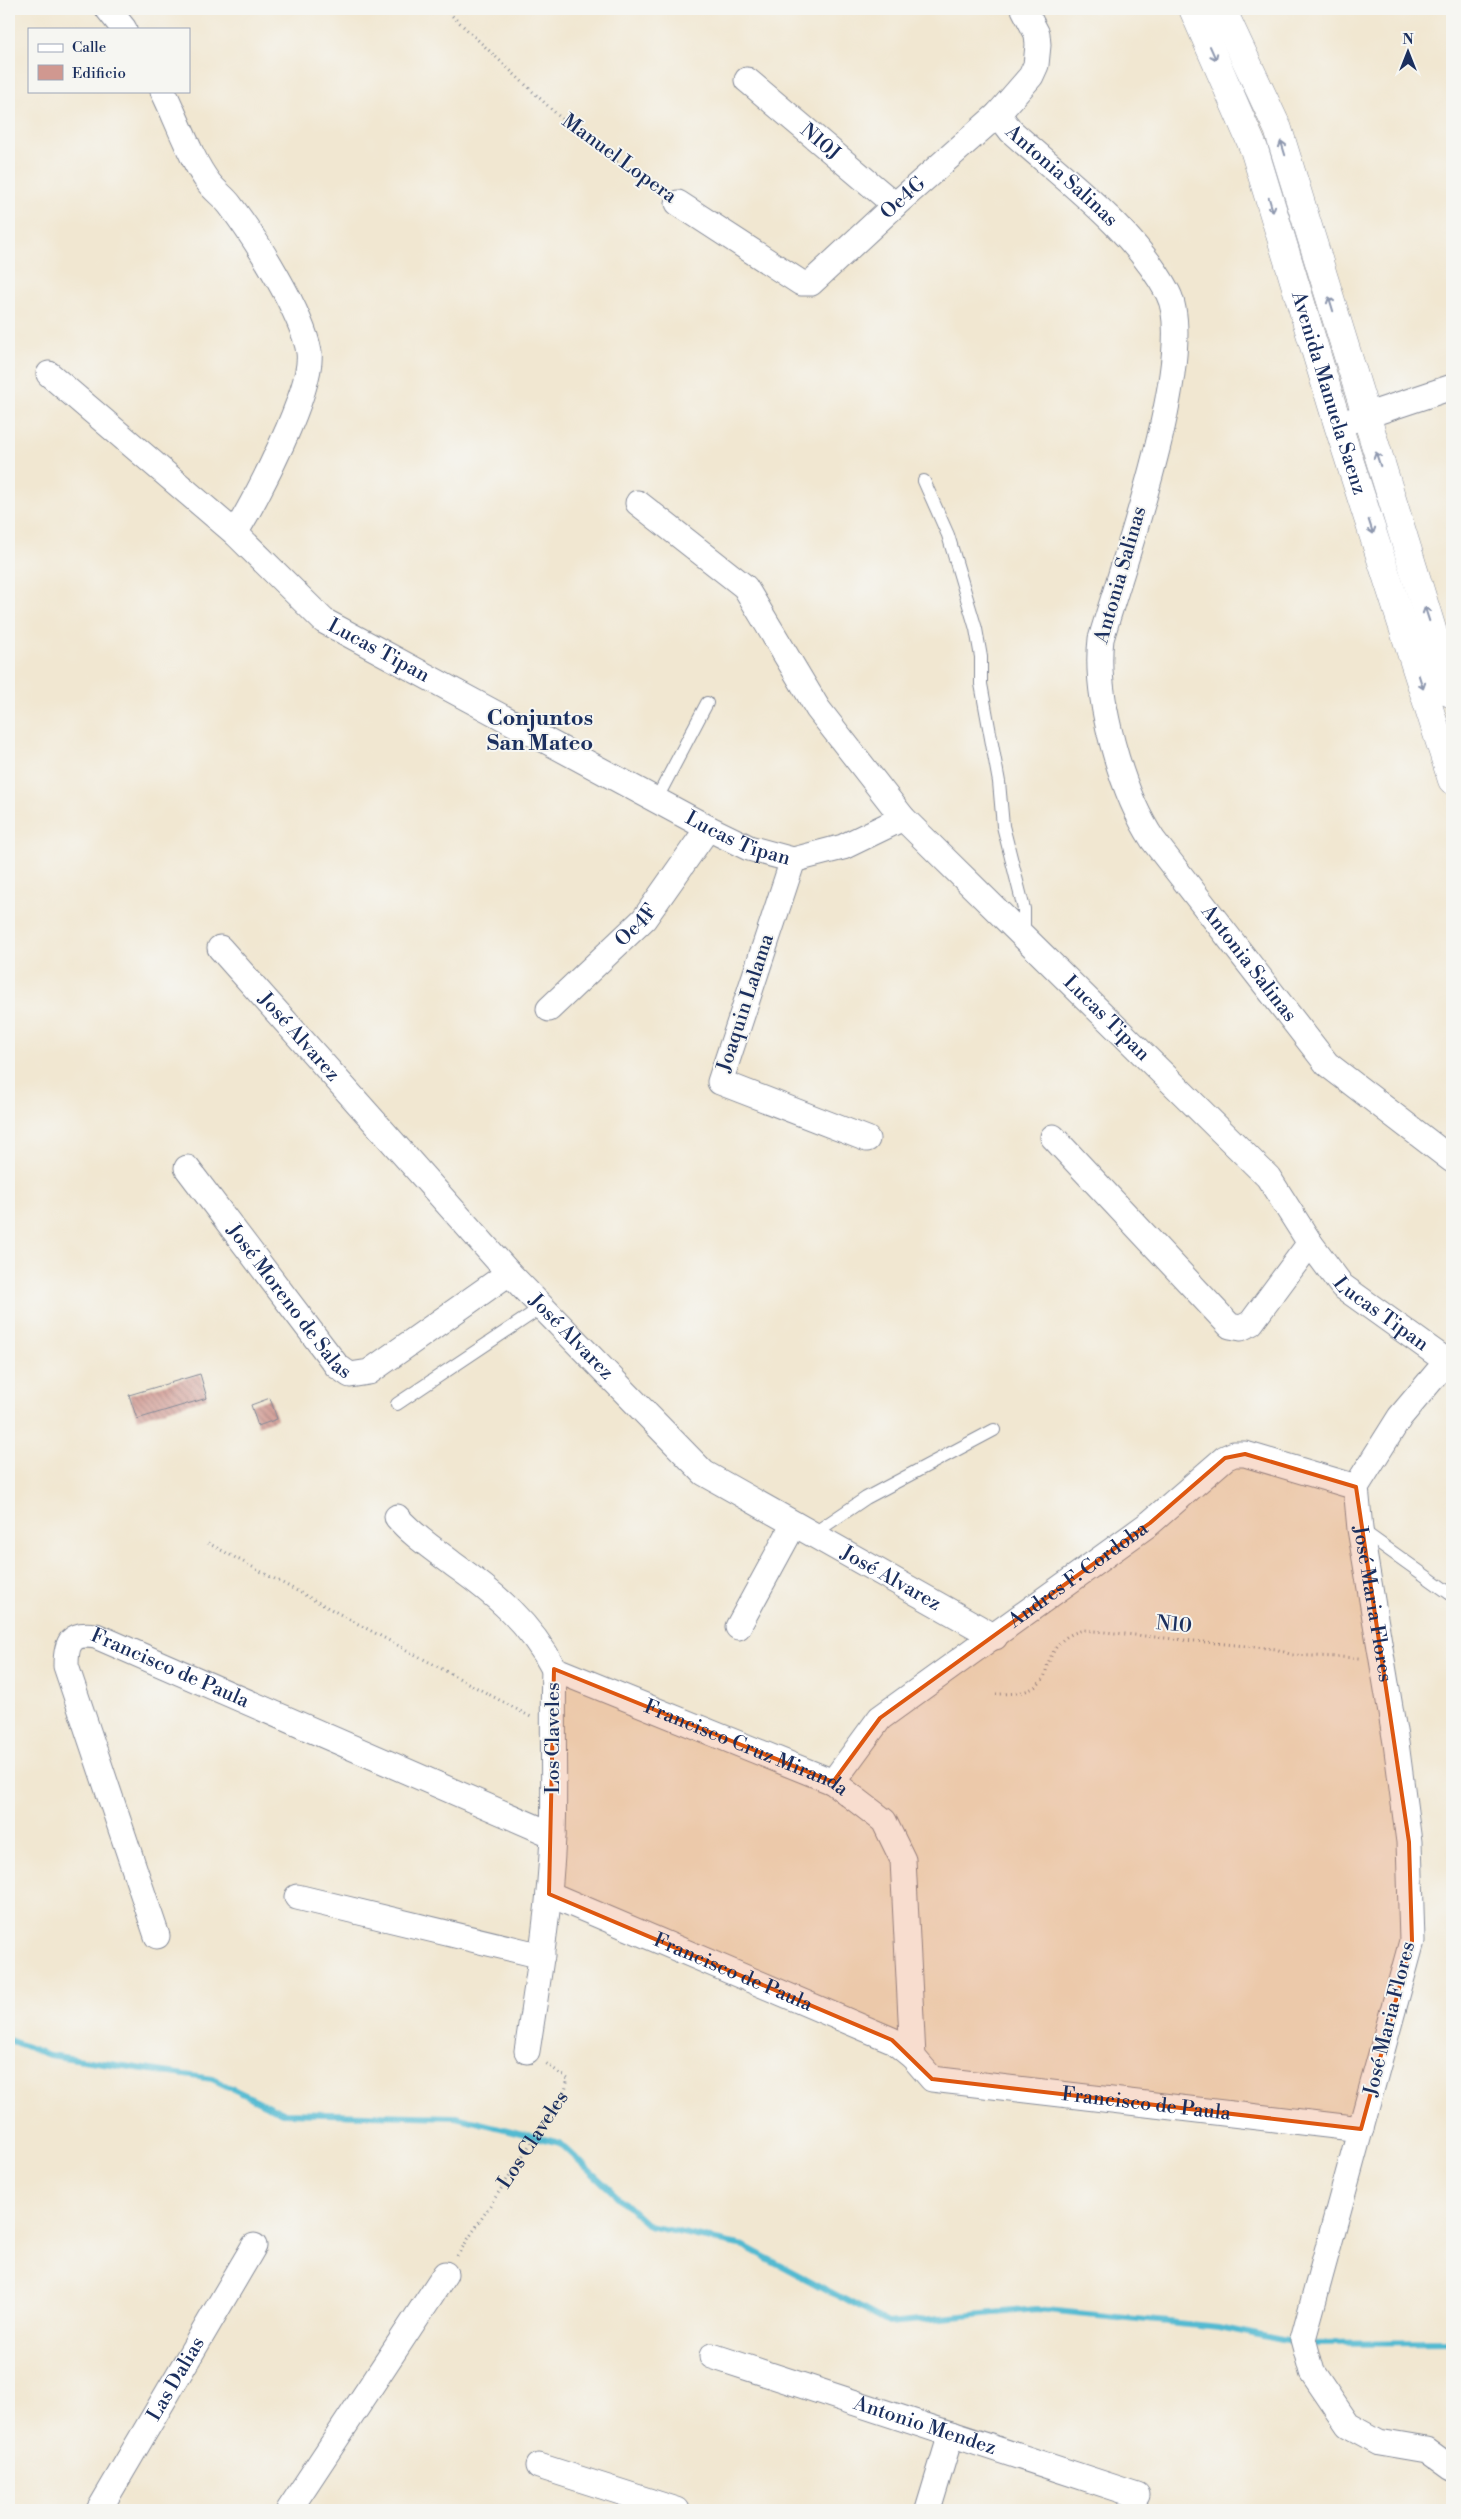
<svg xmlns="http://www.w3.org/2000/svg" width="1461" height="2519" font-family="'Libre Bodoni',serif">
<defs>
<pattern id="building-back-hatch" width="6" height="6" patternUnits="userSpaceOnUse" patternTransform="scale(1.25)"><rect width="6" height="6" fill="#d09890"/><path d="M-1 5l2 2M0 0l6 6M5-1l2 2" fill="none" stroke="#a87c79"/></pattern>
</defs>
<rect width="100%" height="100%" fill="#f6f6f2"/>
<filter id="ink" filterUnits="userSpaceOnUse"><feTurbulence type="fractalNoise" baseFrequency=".02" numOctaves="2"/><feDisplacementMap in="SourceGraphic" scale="10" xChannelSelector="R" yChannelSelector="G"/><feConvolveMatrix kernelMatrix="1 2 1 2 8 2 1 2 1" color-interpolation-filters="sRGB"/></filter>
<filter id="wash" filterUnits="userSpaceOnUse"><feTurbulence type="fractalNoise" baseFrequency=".0096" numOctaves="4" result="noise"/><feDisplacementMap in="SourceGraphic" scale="20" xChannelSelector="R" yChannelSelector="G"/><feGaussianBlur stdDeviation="1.12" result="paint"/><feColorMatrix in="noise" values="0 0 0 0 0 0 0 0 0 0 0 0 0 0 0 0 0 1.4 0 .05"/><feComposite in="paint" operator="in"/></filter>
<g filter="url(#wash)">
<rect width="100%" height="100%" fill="#f1e7d1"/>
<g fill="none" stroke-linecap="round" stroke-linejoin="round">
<g stroke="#53bad1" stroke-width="6">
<path d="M9 2040 49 2055 212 2079 283 2113 456 2117 560 2143 649 2226 744 2246 889 2323 1036 2309 1218 2327 1297 2343"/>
<path d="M1310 2343 1452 2342"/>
</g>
</g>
<g id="blocks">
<g fill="url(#building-back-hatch)">
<path d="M200 1374 207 1398 137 1419 129 1395Z"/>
<path d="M270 1398 277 1419 258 1426 251 1405Z"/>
</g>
</g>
</g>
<g filter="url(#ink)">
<use href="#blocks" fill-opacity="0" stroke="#868b98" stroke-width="1"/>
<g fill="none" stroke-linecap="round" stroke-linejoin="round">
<g stroke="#868b98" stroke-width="14">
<g id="service">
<path d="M924 481 948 535 976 629 981 657V684L999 782 1003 826 1024 909V935"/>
<path d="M656 800 707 703"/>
<path d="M397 1404 542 1307"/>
<path d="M1360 1529 1452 1595"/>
<path d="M813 1534 866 1498 994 1430"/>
</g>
</g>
<g stroke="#868b98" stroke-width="27">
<g id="minor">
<path d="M108 9 124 29"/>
<path id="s2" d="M747 80 895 205"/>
<path d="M163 91C177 119 191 160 209 183 215 191 224 197 230 205 255 238 302 312 309 352 314 388 256 500 235 533"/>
<path id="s3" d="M998 114 1011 131C1064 179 1134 229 1168 293 1199 353 1121 570 1101 639 1094 696 1121 792 1153 840L1327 1064 1452 1160"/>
<path id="s4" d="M678 203 801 283H811L895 205 998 114 1031 76 1036 65 1038 45 1037 34 1024 9"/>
<path id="s5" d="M49 374 235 533 324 621 708 828 749 848 793 860 843 847 903 818"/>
<path d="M1338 425 1452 387"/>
<path id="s6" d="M638 503 745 587 818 709 903 818 1268 1177 1310 1243 1342 1286 1452 1365 1437 1373 1400 1417 1356 1487 1360 1529 1396 1743 1409 1842 1412 1941 1303 2339 1312 2372 1348 2425 1379 2442 1426 2450 1452 2469"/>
<path d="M793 860 720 1082 867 1139"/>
<path id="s7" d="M220 948 509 1273 704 1473 995 1637"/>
<path id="s8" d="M549 1009 644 919 708 828"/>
<path d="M1053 1137 1230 1326 1241 1328 1251 1323 1310 1243"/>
<path id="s9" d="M187 1168 337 1366 350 1375 369 1372 509 1273"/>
<path id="s10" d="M397 1517C413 1536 434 1549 453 1564 494 1593 531 1624 554 1669L833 1782 884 1821 903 1860 913 2057 932 2079 1361 2129"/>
<path d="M738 1627 794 1524"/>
<path id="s11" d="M833 1782 880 1718 1150 1523 1225 1458 1234 1454H1245L1356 1487"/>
<path id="s12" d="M549 1894 892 2040 913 2057"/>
<path d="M297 1897 542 1956"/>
<path id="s13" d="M157 1936 66 1666C66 1642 71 1632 96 1636L553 1835"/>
<path d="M527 2051C538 1980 550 1908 553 1836 555 1781 552 1725 554 1669"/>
<path id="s14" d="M712 2356 1137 2495"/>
<path d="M539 2466 677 2510"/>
<path id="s15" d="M99 2510 254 2246"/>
<path d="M289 2510 445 2274"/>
<path d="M928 2510 951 2434"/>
</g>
</g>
<g stroke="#868b98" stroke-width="29">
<g id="tertiary">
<path id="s16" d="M1193 9 1254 149 1338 425 1452 780"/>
<path d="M1222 9 1278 129 1452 694"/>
</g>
</g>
<g stroke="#868b98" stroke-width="3" stroke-dasharray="1 4" stroke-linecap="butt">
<path d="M445 9 565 122 619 163 661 191"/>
<path d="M208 1543 531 1717"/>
<path d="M996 1694C1011 1694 1033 1694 1043 1679 1046 1675 1046 1667 1049 1661 1056 1643 1066 1634 1084 1630L1276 1649 1292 1655 1359 1658"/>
<path id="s1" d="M457 2256 565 2091 568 2079 544 2062"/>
</g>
<use href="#service" stroke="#fff" stroke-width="12"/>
<use href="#minor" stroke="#fff" stroke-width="25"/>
<use href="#tertiary" stroke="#fff" stroke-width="28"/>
</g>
<defs><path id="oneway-shaft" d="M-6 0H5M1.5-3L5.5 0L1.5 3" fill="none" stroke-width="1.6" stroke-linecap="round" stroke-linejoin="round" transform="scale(1.25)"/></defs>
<g stroke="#8d97ae">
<use href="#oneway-shaft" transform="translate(1213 53) rotate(66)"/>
<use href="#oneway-shaft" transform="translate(1283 148) rotate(-107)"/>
<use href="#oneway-shaft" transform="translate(1271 205) rotate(73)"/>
<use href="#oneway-shaft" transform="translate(1331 304) rotate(-107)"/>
<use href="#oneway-shaft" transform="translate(1378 459) rotate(-108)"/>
<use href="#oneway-shaft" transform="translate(1371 527) rotate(72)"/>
<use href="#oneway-shaft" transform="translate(1427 614) rotate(-108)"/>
<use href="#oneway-shaft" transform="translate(1421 682) rotate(72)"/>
</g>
</g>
<path fill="#de5710" fill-opacity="0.2" stroke="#de5710" stroke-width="4" stroke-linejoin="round" d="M1245 1454 1356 1487 1409 1842 1412 1941 1361 2129 932 2079 892 2040 549 1894 554 1669 833 1782 880 1718 1150 1523 1225 1458Z"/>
<g text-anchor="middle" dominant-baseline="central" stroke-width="4" stroke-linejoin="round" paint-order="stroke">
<g font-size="20" fill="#1b2f5e" stroke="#f6f6f2">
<text stroke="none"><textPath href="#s2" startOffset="96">N10J</textPath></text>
<text transform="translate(619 159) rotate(36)">Manuel Lopera</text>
<text stroke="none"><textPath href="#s3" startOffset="89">Antonia Salinas</textPath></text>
<text stroke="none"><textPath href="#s4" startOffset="282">Oe4G</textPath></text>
<text stroke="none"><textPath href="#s16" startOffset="408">Avenida Manuela Saenz</textPath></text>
<text transform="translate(1121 575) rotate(-74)">Antonia Salinas</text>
<text stroke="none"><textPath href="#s5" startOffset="432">Lucas Tipan</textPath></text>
<text stroke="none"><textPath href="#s5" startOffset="838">Lucas Tipan</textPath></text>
<text stroke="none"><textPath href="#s8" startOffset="121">Oe4F</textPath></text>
<text stroke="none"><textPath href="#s3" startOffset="972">Antonia Salinas</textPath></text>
<text transform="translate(746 1003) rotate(-72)">Joaquin Lalama</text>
<text stroke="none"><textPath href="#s6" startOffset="702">Lucas Tipan</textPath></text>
<text stroke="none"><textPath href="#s7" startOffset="119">José Alvarez</textPath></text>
<text stroke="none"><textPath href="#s9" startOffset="168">José Moreno de Salas</textPath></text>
<text stroke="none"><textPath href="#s6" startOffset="1108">Lucas Tipan</textPath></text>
<text stroke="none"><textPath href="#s7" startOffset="524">José Alvarez</textPath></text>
<text stroke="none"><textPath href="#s11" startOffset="324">Andres F. Cordoba</textPath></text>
<text stroke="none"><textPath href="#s7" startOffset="929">José Alvarez</textPath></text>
<text stroke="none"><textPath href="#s6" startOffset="1471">José Maria Flores</textPath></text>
<text transform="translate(1174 1625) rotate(5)">N10</text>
<text stroke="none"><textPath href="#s13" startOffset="418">Francisco de Paula</textPath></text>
<text transform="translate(553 1738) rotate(-90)">Los Claveles</text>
<text stroke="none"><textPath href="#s10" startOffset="428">Francisco Cruz Miranda</textPath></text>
<text stroke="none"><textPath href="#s12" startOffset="200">Francisco de Paula</textPath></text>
<text transform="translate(1390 2019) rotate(-76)">José Maria Flores</text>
<text stroke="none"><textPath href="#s10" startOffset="1071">Francisco de Paula</textPath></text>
<text stroke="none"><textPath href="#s1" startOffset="139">Los Claveles</textPath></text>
<text stroke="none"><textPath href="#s15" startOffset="152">Las Dalias</textPath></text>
<text stroke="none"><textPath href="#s14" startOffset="224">Antonio Mendez</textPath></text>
</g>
<g font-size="22" font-weight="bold" fill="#1b2f5e" stroke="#f6f6f2">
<text x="540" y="718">Conjuntos<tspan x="540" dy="25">San Mateo</tspan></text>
</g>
</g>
<rect width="1461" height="2519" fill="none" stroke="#f6f6f2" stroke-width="30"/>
<rect x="28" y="28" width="162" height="65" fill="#f6f6f2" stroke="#9ea6b7"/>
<rect x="38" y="44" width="25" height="8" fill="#ffffff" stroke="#9ea6b7"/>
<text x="72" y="52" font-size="15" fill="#1b2f5e">Calle</text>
<rect x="38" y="65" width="25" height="15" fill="#d09890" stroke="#9ea6b7"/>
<text x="72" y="78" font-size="15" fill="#1b2f5e">Edificio</text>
<g transform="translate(1408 52)" stroke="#f6f6f2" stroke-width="4" paint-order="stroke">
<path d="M0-4L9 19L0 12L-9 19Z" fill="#1b2f5e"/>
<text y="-8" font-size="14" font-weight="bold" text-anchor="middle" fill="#1b2f5e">N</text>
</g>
</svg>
